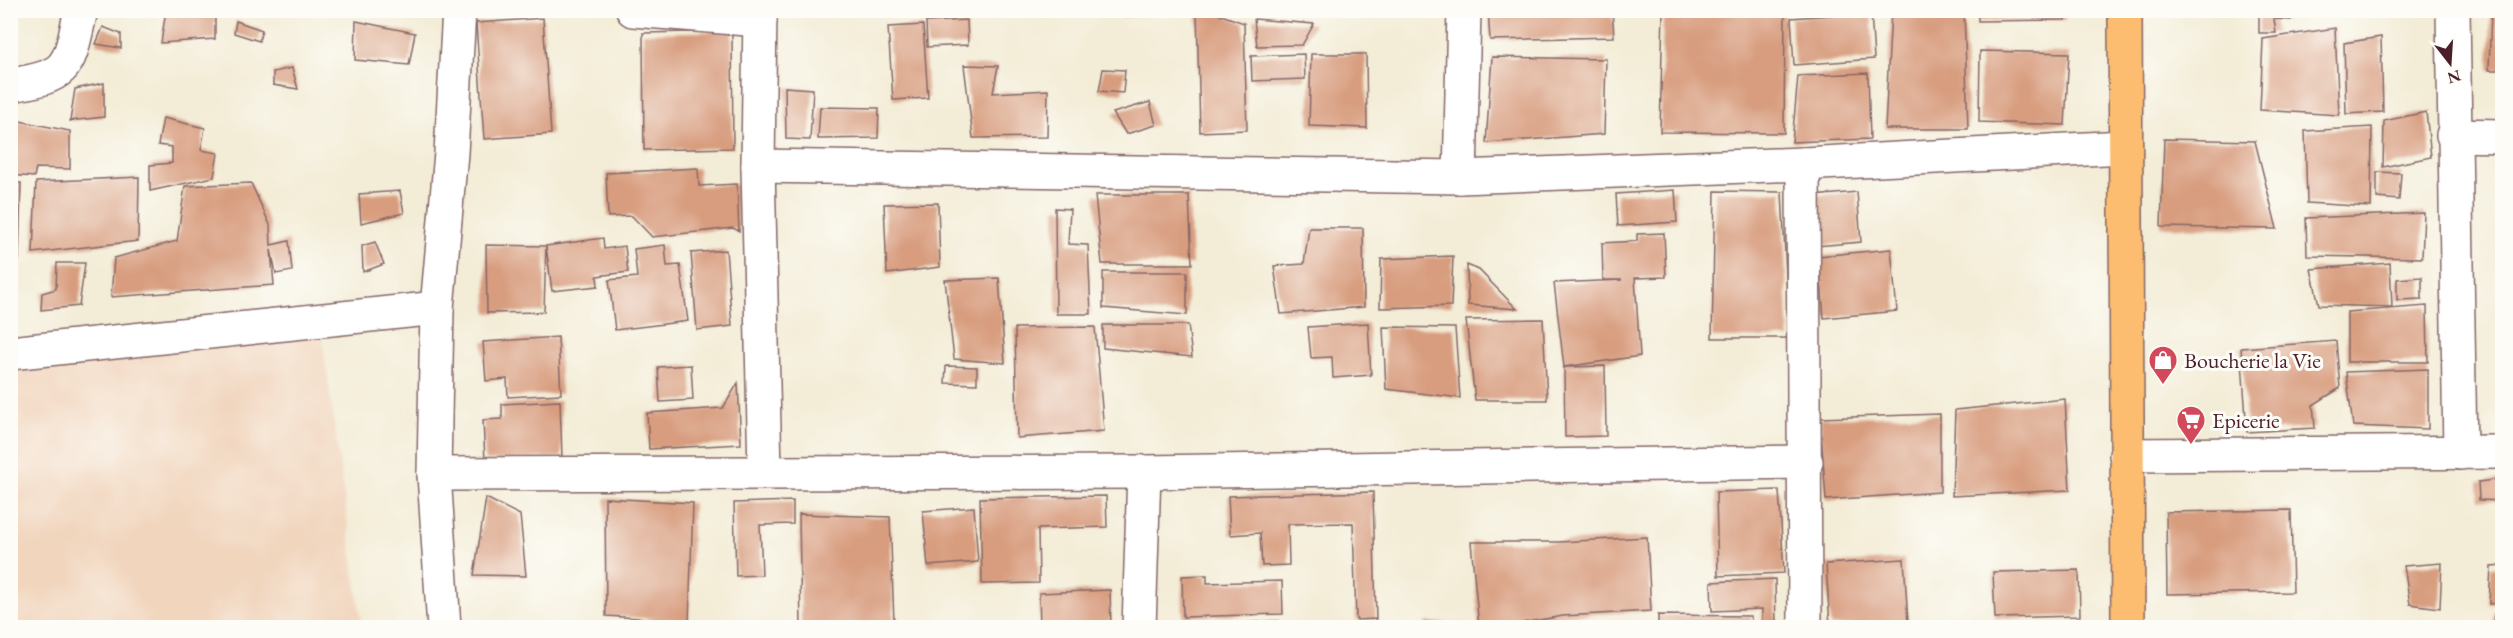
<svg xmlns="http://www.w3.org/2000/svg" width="2513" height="638" font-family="'EB Garamond',serif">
<rect width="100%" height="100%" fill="#fdfcf7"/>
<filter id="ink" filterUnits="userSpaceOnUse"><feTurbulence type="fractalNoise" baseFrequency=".0167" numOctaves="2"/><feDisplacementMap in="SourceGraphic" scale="12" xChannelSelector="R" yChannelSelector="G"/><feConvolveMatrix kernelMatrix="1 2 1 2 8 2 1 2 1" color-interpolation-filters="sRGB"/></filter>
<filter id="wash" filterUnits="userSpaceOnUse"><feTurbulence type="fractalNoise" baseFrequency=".008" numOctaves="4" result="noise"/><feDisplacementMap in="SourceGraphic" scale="24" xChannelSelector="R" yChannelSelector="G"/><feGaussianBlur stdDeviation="1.35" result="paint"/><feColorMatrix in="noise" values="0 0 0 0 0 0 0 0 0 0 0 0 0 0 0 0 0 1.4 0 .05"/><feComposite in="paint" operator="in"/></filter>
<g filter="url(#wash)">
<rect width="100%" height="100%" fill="#f3ecd6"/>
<path fill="#f1d5bd" d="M321 329 362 627H11L10 371Z"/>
<g id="blocks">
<g fill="#d89d7f">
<path d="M166 10H215V39L161 43Z"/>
<path d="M972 10H1026V12L972 15Z"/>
<path d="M1124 10H1180V12L1124 17Z"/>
<path d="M1197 10H1207L1244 23 1247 130 1200 132Z"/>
<path d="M1488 10H1612L1614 37 1490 40Z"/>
<path d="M1663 10 1785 11 1784 133 1660 132Z"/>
<path d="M1891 10H1964L1968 129H1885Z"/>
<path d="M1978 10H2065V20L1978 21Z"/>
<path d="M2259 10H2291V20L2274 19 2276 33H2259Z"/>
<path d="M2491 10H2502V70H2489Z"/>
<path d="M1871 12 1874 59 1794 65 1791 18Z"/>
<path d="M543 18 551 134 484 139 476 23Z"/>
<path d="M1254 19 1314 24 1302 45 1257 46Z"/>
<path d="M967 20 968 45 927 47 926 22Z"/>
<path d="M236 21 262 30 259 41 234 33Z"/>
<path d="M356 21 415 33 409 65 355 60Z"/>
<path d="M923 25 928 98 893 100 888 27Z"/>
<path d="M103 27 121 34V48L96 44Z"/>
<path d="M2335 28 2339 115 2260 110 2263 39Z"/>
<path d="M732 31 733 148 644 150 643 33Z"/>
<path d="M2381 37 2383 112 2346 114 2344 43Z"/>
<path d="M1980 51 2069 53 2065 125 1979 122Z"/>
<path d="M1304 54 1305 79 1252 81 1251 56Z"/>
<path d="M1311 54H1366L1367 128 1309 126Z"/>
<path d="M1492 57 1606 59 1604 134 1486 143Z"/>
<path d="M964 65 998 66 993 93 1048 90 1047 137 973 138Z"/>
<path d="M292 68 298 89 273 85V72Z"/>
<path d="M1103 69 1125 70 1123 93 1099 91Z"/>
<path d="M1868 73 1870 139 1792 142 1798 76Z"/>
<path d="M104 83V117L70 121 75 89Z"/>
<path d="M785 87 813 89 810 140 786 139Z"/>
<path d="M1150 102 1156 125 1126 134 1113 113Z"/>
<path d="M820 107 879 108 878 138 818 139Z"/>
<path d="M2426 112 2431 157 2383 167 2384 121Z"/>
<path d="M163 118 205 128 201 150 218 153 214 177 150 191V165L172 163V147L158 145Z"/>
<path d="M10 119 70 131V169L36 168 34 177 10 175Z"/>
<path d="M2372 127 2371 207 2307 203 2305 131Z"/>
<path d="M2164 139 2255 141 2277 229 2161 227Z"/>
<path d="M698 168 699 186 737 184 739 231 733 228 652 237 632 216 608 217 606 173Z"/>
<path d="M2377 172 2401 173 2399 200 2377 198Z"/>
<path d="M139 177 138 241 33 253 36 182Z"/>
<path d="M10 183H21L19 260 10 263Z"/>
<path d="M251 183 270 225 271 245 289 241 292 271 276 274 271 250 274 285 111 297 114 258 177 241 185 186Z"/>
<path d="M1675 190 1677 222 1618 226 1616 194Z"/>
<path d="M400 191 404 213 361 223 359 194Z"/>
<path d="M1715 191 1782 192 1789 338H1712Z"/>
<path d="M1857 192 1861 242 1817 246 1813 196Z"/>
<path d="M1095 195H1189L1192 264H1102Z"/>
<path d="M938 203 940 267 887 274 884 204Z"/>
<path d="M1055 208 1070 209 1068 244 1088 245 1091 314H1056Z"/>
<path d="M2424 213 2422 258 2307 256 2306 218Z"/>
<path d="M1309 228H1363L1364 307 1281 314 1274 266 1304 264Z"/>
<path d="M1664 233 1666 277 1635 278 1640 356 1564 367 1554 283 1622 280H1603L1602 243 1637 241V234Z"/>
<path d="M603 238 604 249 625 246 628 272 597 276 598 286 552 291 546 246 544 312 487 313 486 245 546 246Z"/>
<path d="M375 242 384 264 363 272 362 246Z"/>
<path d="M665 245 667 266 680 265 688 321 615 330 609 280 637 277 634 249Z"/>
<path d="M1891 249 1897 311 1824 318 1819 256Z"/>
<path d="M726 250 732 326 697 330 691 253Z"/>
<path d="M1453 256 1451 306 1380 308 1381 259Z"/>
<path d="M57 263H85L79 306 41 310 42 293 56 289Z"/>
<path d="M2390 263 2392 307 2319 305 2311 269Z"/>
<path d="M1467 265 1479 270 1517 309 1468 305Z"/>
<path d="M1103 272H1187V315L1103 308Z"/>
<path d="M2422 277V299L2397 300V279Z"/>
<path d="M999 278 1005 363 954 359 945 280Z"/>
<path d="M2427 306 2428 362H2347V312Z"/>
<path d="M1543 319 1547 400H1475L1466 320Z"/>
<path d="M1368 323 1371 375 1333 378 1332 357 1311 358 1308 327Z"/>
<path d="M1103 325H1188L1192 357 1103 348Z"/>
<path d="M1095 327 1104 431 1017 438 1015 328Z"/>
<path d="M1383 327 1455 328 1460 398 1386 389Z"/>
<path d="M558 337 561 394 508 397 507 379 486 381 483 342Z"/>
<path d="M2336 341 2340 388 2313 405 2315 428 2247 432 2241 348Z"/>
<path d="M691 365 693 400 660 402 658 367Z"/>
<path d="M946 366 977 367V384L945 383Z"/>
<path d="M1605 366 1606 436 1565 437 1564 367Z"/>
<path d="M2428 369V429L2353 426 2346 372Z"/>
<path d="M738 383 741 444 649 449 647 413 723 408Z"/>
<path d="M2065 399 2070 490 1952 496 1955 410Z"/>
<path d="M560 401 562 457 485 461 483 420 502 419V404Z"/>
<path d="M1940 414V492L1826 500 1820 418Z"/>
<path d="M2502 479V501L2479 500 2478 482Z"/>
<path d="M1779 490 1784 573 1718 576 1716 492Z"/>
<path d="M1373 492 1376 619 1356 620 1353 523 1288 524 1289 565 1262 566 1260 533 1230 535 1228 496Z"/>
<path d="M1106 496 1107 527 1038 529 1039 583 982 584 980 498Z"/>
<path d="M486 498 520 515 526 576 474 575Z"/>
<path d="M605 498 693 503 689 621 606 616Z"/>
<path d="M793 501V524L760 525 762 575 736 576 734 503Z"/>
<path d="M974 507 978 562 928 566 923 511Z"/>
<path d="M2291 510 2293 592 2167 594 2166 512Z"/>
<path d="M799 514 890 517 894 623 801 628Z"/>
<path d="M1647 537 1651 611 1563 616 1493 628H1479L1471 542H1559Z"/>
<path d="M1904 559 1908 623 1830 626 1826 564Z"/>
<path d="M2442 563 2440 608 2410 604 2404 566Z"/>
<path d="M2502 566V603L2489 604 2491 567Z"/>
<path d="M2079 570 2080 616 1995 618 1993 572Z"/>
<path d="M1207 575V583L1282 581 1283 614 1183 617 1182 576Z"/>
<path d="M1775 579 1776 628H1762V609L1712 611 1711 582Z"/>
<path d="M1110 590 1111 628H1040L1039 593Z"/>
<path d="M2494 614H2502V628H2493Z"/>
<path d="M1658 615 1751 616V628H1658Z"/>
<path d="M1279 621V628H1186V626Z"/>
<path d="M1425 622 1470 624V628H1425Z"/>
</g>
</g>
</g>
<g filter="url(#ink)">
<use href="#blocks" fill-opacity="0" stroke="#856767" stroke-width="1.5"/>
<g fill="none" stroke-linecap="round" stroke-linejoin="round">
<g stroke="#856767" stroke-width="36">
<g id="minor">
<path d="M633 10 760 20"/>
<path d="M760 10 758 166 765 472"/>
<path d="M2453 10 2460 453"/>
<path d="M10 85C71 76 68 67 81 10"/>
<path d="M2453 135 2502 136"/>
<path d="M1803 164 1805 628"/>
<path d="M758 166 1460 177 1803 164 2124 147"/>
<path d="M1460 177 1464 10"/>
<path d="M10 353 437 308"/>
<path d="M2126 455 2502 452"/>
<path d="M434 474 1144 472 1806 462"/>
<path d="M444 628 434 474 437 308 451 153 459 10"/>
<path d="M1139 628 1144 472"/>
</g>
</g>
<g stroke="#856767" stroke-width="36">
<path id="major" d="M2125 10 2128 628"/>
</g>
<use href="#minor" stroke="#fff" stroke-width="33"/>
<use href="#major" stroke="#fcbd6f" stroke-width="33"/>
</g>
</g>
<defs>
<g id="shop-pin" transform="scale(1.5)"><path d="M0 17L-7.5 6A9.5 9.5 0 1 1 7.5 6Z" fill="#d1495b" stroke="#fdfcf7"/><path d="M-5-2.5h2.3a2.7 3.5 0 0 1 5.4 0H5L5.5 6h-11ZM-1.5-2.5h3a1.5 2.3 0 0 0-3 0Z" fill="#fff"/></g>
<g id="supermarket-pin" transform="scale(1.5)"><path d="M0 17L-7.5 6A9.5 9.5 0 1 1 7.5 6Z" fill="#d1495b" stroke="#fdfcf7"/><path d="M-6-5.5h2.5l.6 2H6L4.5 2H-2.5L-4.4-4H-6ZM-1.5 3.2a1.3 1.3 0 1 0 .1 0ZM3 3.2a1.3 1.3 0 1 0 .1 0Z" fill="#fff"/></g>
</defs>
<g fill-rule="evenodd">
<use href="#shop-pin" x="2163" y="360"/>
<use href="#supermarket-pin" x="2191" y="420"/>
</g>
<g text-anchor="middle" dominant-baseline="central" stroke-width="6" stroke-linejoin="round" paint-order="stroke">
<g font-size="22" fill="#4a1f2b" stroke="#fdfcf7" text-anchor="start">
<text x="2184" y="360">Boucherie la Vie</text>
<text x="2212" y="420">Epicerie</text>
</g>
</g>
<rect width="2513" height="638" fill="none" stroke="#fdfcf7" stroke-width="36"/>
<g transform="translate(2450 63) rotate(163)" stroke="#fdfcf7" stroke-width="4.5" paint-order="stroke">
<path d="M0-4.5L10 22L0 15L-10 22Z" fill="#4a1f2b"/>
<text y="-9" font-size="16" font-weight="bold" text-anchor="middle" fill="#4a1f2b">N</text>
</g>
</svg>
